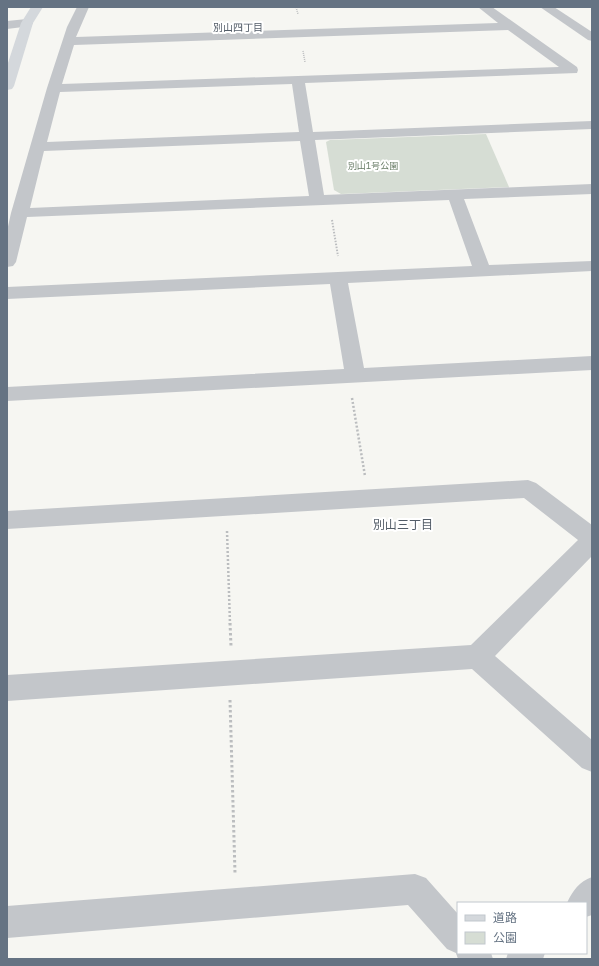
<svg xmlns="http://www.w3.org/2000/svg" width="599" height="966" font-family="'IBM Plex Sans','Noto Sans JP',sans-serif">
<rect width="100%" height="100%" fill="#f6f6f2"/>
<path fill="#d6ddd4" d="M486 134 509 187 341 194 334 190 326 142 330 140Z"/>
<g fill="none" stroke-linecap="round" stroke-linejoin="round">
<g stroke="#bbbdbf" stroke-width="1.5" stroke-dasharray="1 1" stroke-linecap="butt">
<path d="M296 7 298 14"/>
<path d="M303 51 305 62"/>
</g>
<path stroke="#bbbdbf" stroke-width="2" stroke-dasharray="1.5 1.5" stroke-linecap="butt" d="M332 220 338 256"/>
<g stroke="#bbbdbf" stroke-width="2.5" stroke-dasharray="2 2" stroke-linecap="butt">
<path d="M352 398 365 476"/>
<path d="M227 531 230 624"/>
</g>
<g stroke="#bbbdbf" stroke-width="3" stroke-dasharray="2.5 2.5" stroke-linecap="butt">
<path d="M230 623 231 646"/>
<path d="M230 700 235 873"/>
</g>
<g fill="#c3c6ca" fill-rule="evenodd">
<path d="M77 7H89L76 37 498 23 478 7H492L577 67 578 70 577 73 305 83 313 132 592 121V129L315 140 324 195 592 184V194L464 199 489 265 592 261V271L348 283 364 368 592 356V370L7 401V387L344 369 330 284 7 299V287L472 266 449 200 27 217 16 262 13 266 7 267V231L11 213 47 88 67 27ZM508 30 559 67 62 84 74 45ZM292 84 299 132 47 142 60 92ZM300 141 309 196 30 208 44 151Z"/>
<path d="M540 7H554L592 32V41L588 40Z"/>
<path d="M27 19 31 20 33 23 31 26 7 29V21Z"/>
<path d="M528 480 536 483 592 525V556L495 656 592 740V772L582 768 472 669 7 701V675L471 645 578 540 524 498 7 529V511Z"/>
<path d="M415 874 426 878 458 914V953H491L493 959H458L456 953 447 949 408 905 7 938V906Z"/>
<path d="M592 877V915L586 917V903H567C573 890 579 882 592 877Z"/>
<path d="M508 953H545L543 959H506Z"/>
</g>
<path fill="#d4d8dc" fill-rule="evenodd" d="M31 7H43L33 23 14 86 12 89 7 90V66L21 23Z"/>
</g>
<g text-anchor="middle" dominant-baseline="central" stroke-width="4" stroke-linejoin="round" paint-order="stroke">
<g font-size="9" fill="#667a64" stroke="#fff">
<text x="373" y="165">別山1号公園</text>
</g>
<g font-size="10" fill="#535d68" stroke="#fff">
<text x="238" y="27">別山四丁目</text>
</g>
<g font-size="12" fill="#535d68" stroke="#fff">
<text x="403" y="524">別山三丁目</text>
</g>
</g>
<rect width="599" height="966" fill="none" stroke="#657383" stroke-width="16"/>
<rect x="457" y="902" width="130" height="52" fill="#ffffff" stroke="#c1c7cd"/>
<rect x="465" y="915" width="20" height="6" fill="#d4d8dc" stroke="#c1c7cd"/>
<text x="493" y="922" font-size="12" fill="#657383">道路</text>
<rect x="465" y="932" width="20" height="12" fill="#d6ddd4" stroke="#c1c7cd"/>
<text x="493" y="942" font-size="12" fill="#657383">公園</text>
</svg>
